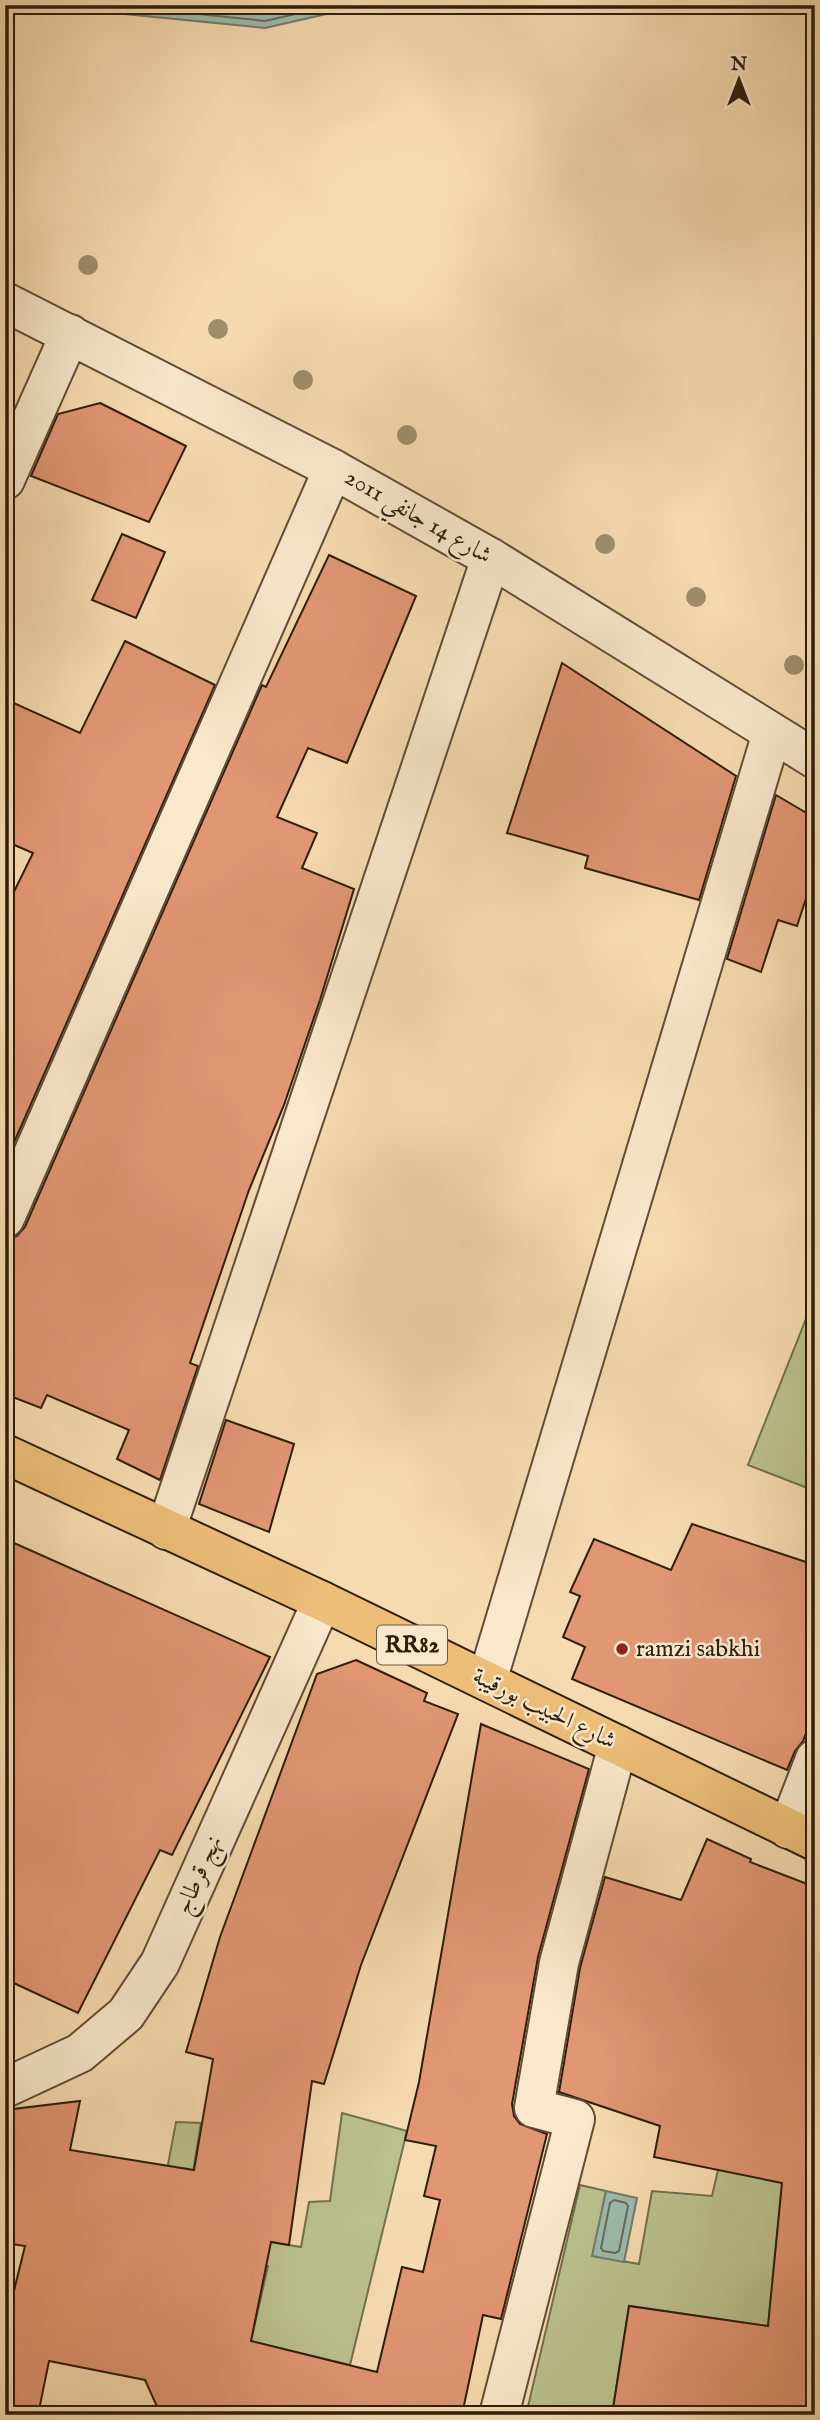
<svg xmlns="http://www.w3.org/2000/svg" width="820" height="2420" font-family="'IM FELL English',Amiri,serif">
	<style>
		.green { fill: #bac18d; stroke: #746f4c; stroke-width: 2 }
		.water { fill: #9dbbae; stroke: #707c6c; stroke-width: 2 }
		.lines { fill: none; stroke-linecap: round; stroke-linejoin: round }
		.shore { stroke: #656c5c; stroke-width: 2 }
		.building { fill: #e19674; stroke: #2d1d0a; stroke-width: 2 }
		.pedestrian-casing { stroke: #604c34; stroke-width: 42 }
		.minor-casing { stroke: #604c34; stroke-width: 42 }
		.tertiary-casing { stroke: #604c34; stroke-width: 42 }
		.primary-casing { stroke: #2d1d0a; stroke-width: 42 }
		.pedestrian { stroke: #fae8cc; stroke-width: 38 }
		.minor { stroke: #fae8cc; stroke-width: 38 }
		.tertiary { stroke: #fae8cc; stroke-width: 38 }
		.primary { stroke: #ecbe78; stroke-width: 38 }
		.tree { fill: #9f8d6a }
		.poi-dot { fill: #8f2418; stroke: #fae8cc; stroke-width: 2.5 }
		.labels { text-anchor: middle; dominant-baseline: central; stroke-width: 5; stroke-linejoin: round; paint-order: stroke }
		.shield { fill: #fae8cc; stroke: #6a5a44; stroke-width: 2 }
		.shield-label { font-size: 23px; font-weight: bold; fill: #2d1d0a }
		.street-label { font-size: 24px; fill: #2d1d0a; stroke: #fae8cc }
		.poi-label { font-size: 24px; fill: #2d1d0a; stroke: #fae8cc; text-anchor: start }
	</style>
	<rect width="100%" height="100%" fill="#f7dbb0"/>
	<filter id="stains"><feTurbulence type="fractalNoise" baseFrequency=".00286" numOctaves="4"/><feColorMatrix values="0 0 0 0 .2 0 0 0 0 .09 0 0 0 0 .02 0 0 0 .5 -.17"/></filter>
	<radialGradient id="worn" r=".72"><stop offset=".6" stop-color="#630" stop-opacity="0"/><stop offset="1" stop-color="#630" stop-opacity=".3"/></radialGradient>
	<g class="green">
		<polygon points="815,1296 815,1491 748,1465"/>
		<polygon points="342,2113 407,2131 350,2365 251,2341 268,2266 153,2244 176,2122 201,2123 184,2227 301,2247 309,2202 330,2201"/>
		<polygon points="786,2145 768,2326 629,2306 612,2415 526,2415 580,2185 606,2191 593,2256 639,2264 652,2191 712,2196 718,2170"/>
	</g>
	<g class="water">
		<polygon points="89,5 366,5 265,28 114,13"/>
		<polygon points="606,2191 637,2198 624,2262 592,2256"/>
	</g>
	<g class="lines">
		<g class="shore">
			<polyline points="112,5 265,21 334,5"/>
			<polyline points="194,5 264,12 294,5"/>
			<polygon points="614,2200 626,2203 628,2206 619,2251 615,2253 603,2251 601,2248 610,2203"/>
		</g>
	</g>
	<g class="building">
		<polygon points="100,403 186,446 149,522 31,476 58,414"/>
		<polygon points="122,534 165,552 136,618 92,600"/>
		<polygon points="329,555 416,596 347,763 308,748 277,817 317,833 302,868 354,889 320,1000 284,1105 249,1190 190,1363 198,1366 160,1480 117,1459 129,1430 47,1395 41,1408 5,1394 5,1240 17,1236 25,1227 262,685 266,687"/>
		<polygon points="125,641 215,685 5,1163 5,910 33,853 5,841 5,699 80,733"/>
		<polygon points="562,663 736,776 699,900 585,868 588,856 507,833"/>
		<polygon points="776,795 815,818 815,871 797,926 778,920 761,972 727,959"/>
		<polygon points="226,1420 294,1444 269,1532 199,1504"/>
		<polygon points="692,1524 815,1565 815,1710 803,1741 795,1751 787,1770 572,1679 585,1647 563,1637 580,1596 570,1592 594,1539 671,1570"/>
		<polygon points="5,1539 270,1657 172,1855 160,1850 78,2013 5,1979"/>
		<polygon points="356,1660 427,1693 424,1701 458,1714 361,1965 324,2084 312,2081 289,2245 271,2242 251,2341 377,2372 402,2267 423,2272 440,2200 424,2196 436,2146 405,2140 419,2082 481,1724 589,1769 538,1957 512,2104 514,2116 520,2124 547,2134 501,2319 483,2315 462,2415 290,2415 190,2406 176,2411 159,2411 145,2380 49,2361 38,2415 5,2415 5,2327 25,2246 5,2243 5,2110 80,2101 70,2150 194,2170 213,2059 186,2052 220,1937 317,1674"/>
		<polygon points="707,1839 751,1859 750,1862 815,1887 815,2415 612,2415 629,2306 768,2326 782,2183 654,2157 660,2126 559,2092 580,1968 605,1877 681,1900"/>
	</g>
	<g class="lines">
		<g class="pedestrian-casing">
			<g id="pedestrian">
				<polyline points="5,1218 333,469"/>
				<polyline points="166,1530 491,558"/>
				<polyline points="487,1681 772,733"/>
				<polyline points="788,1829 815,1759"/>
				<polyline points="499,2415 575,2119 534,2108 559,1963 618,1745"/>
			</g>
		</g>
		<g class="minor-casing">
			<g id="minor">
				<polyline points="5,480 70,334"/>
				<polyline points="5,2088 80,2053 126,2014 160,1963 322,1601"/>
			</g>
		</g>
		<g class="tertiary-casing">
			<polyline id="tertiary" points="5,302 333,469 491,558 815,759"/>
		</g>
		<g class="primary-casing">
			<polyline id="primary" points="5,1454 322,1601 815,1841"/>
		</g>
		<use href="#pedestrian" class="pedestrian"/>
		<use href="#minor" class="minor"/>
		<use href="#tertiary" class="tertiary"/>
		<use href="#primary" class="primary"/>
	</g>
	<g class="tree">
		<circle cx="88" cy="265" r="10"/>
		<circle cx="218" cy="329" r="10"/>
		<circle cx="303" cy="380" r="10"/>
		<circle cx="407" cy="435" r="10"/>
		<circle cx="605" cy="544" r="10"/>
		<circle cx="696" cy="597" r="10"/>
		<circle cx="794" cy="665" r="10"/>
	</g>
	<circle class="poi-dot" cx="622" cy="1649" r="7"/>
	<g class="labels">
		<rect class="shield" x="377" y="1625.5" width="70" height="39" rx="5"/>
		<g class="shield-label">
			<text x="412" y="1645">RR82</text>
		</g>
		<g class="street-label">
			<text transform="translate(418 517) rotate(30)">شارع 14 جانفي 2011</text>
			<text transform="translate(544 1709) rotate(26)">شارع الحبيب بورقيبة</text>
			<text transform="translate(199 1875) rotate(-66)">نهج قرطاج</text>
		</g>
		<g class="poi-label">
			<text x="636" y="1649">ramzi sabkhi</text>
		</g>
	</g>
	<rect width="820" height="2420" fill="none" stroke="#f7dbb0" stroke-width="28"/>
	<rect x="7" y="7" width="806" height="2406" fill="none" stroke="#2d1d0a" stroke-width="3.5"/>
	<rect x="14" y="14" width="792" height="2392" fill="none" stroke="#2d1d0a" stroke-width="2"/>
	<g transform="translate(739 80)" stroke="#fae8cc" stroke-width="5" paint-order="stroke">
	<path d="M0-5L12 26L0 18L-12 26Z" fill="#2d1d0a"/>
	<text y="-10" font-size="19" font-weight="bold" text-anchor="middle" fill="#2d1d0a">N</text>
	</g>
	<rect width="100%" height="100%" filter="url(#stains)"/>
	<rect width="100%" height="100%" fill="url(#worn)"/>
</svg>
